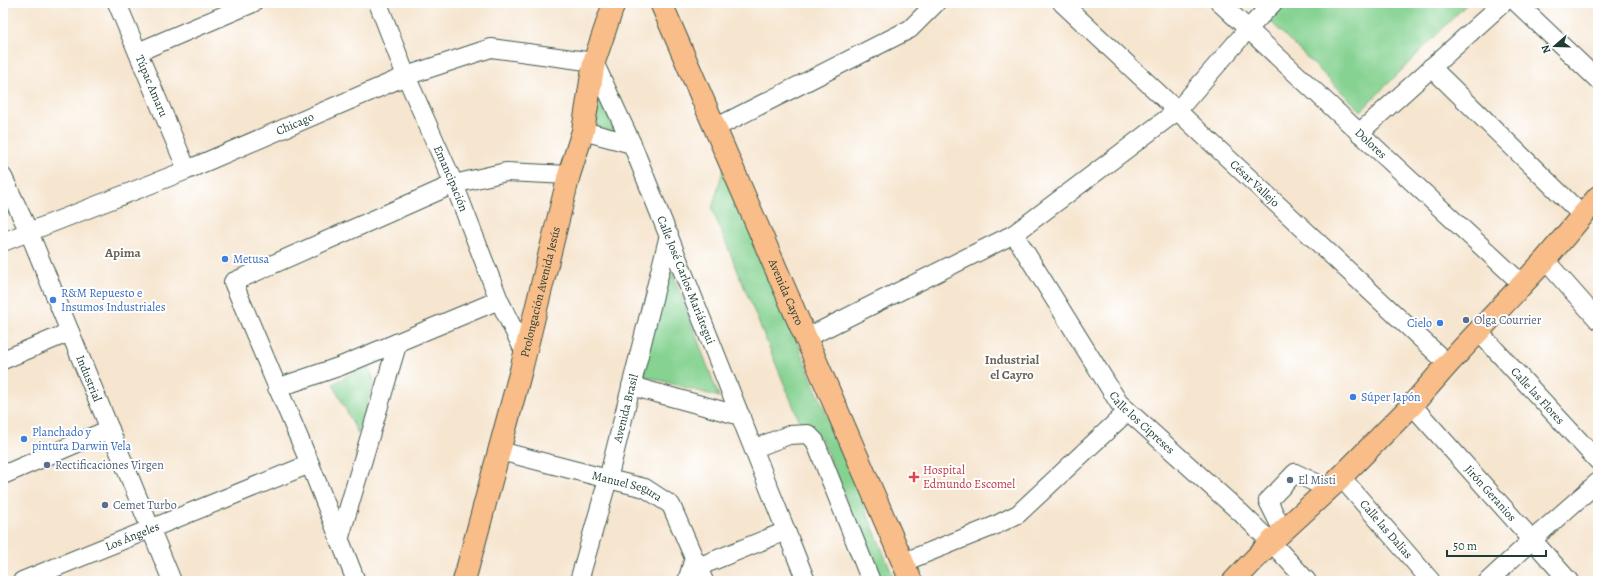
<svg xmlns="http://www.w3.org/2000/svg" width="1601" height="584" font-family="Alegreya,serif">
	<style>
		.green { fill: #85d291; stroke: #528862 }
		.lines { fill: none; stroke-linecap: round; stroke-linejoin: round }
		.minor-casing { stroke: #3f564b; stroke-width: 20 }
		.major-casing { stroke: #3f564b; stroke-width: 24 }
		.minor { stroke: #fff; stroke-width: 18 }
		.major { stroke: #f8bd89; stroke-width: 22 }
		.shop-dot { fill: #3f7fe0; stroke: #fff; stroke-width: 1.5 }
		.service-dot { fill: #5c6f8a; stroke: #fff; stroke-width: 1.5 }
		.health-dot { fill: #e0444e; stroke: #fff; stroke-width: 1.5 }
		.labels { text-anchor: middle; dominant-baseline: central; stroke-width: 4; stroke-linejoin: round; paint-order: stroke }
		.street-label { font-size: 12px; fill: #1f3d34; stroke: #fff }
		.shop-label { font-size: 12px; fill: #366cbe; stroke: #fff; text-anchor: start }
		.service-label { font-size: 12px; fill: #4e5e75; stroke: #fff; text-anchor: start }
		.health-label { font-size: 12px; fill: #be3a42; stroke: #fff; text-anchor: start }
		.neighbourhood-label { font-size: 13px; font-weight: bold; fill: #6b6357; stroke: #fff }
	</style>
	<rect width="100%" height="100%" fill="#fff"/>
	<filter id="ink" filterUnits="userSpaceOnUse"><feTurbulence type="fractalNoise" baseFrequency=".025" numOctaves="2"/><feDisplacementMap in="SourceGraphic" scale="8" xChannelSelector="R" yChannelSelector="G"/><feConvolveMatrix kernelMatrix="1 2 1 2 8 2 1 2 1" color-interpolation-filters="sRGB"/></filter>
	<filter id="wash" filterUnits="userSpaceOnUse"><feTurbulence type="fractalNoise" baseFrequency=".012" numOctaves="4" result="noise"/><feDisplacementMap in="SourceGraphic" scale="16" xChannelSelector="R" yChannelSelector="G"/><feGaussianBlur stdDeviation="0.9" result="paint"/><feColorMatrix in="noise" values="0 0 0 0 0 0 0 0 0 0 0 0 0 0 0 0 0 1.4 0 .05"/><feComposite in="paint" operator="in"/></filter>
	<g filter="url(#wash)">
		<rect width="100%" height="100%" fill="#f6e5cf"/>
		<g class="green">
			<polygon points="1288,3 1468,3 1361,111 1270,21"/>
			<polygon points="598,87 615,133 588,131"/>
			<polygon points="724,166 895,581 879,581 822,440 799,420 712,209"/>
			<polygon points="669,263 719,397 638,374"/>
			<polygon points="368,364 374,381 358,434 333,384"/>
		</g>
	</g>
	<g filter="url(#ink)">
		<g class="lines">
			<g class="minor-casing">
				<g id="minor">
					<path id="s1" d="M117,3L187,170"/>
					<path id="s2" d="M378,3L406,76L454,184L499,300L525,353"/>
					<path id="s3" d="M1062,3L1448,364"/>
					<path id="s4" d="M1220,3L1522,284"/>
					<polyline points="1517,3 1598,80"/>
					<polyline points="138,52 253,3"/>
					<polyline points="1431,67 1583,216"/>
					<polyline points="715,128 910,29 936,3"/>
					<polyline points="583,131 632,144"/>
					<polyline points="1359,133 1503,3"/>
					<path id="s5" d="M3,177L29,232L172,581"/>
					<path id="s6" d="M1014,234L1119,403L1241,513L1271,542L1307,581"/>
					<path id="s7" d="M3,242L187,170L406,76L491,48L594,62L632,144L806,581"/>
					<polyline points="1545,260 1598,320"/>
					<path id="s8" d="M1478,331L1598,461"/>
					<polyline points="806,338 1014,234 1177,111 1248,29 1273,3"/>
					<polyline points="3,360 70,332"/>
					<polyline points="631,386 741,416"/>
					<polyline points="277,388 341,366 499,300"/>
					<path id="s9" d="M1412,405L1569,581"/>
					<polyline points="755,448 789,435 808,434 815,441 871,581"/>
					<path id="s10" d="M500,451L608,479L645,488L671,505L704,581"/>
					<polyline points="3,475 110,429"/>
					<path id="s11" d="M1341,477L1431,581"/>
					<polyline points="1283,531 1268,501 1295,473 1329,489"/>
					<polyline points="339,540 398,342"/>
					<polyline points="904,562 994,526 1018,514 1128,411"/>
					<polyline points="698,567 786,531"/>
					<path id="s12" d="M22,581L310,464"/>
					<polyline points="356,581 310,464 233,282 454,184 506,172 569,175"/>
					<path id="s13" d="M579,581L608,479L669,235"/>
					<polyline points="687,581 694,558"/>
					<polyline points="1488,581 1532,540 1598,482"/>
				</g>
			</g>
			<g class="major-casing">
				<g id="major">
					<path id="s14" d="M661,3L911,581"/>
					<path id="s15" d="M464,581L521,370L569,175L583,131L594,62L614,3"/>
					<polyline points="1234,581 1271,542 1334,484 1412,405 1448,364 1545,260 1598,197"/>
				</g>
			</g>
			<use href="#minor" class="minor"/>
			<use href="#major" class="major"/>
		</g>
	</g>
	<g class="shop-dot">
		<circle cx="225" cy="259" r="4"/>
		<circle cx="53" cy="300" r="4"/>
		<circle cx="1440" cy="323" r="4"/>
		<circle cx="1353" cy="397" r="4"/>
		<circle cx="24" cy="439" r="4"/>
	</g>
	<g class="service-dot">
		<circle cx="1466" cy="320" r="4"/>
		<circle cx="47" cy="465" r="4"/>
		<circle cx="1290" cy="480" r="4"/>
		<circle cx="105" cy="505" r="4"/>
	</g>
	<path class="health-dot" d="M912 471h4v4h4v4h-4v4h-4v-4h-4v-4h4z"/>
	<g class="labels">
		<g class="street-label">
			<text stroke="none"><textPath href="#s1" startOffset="90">Túpac Amaru</textPath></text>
			<text stroke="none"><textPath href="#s7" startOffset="315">Chicago</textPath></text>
			<text stroke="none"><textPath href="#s4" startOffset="206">Dolores</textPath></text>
			<text stroke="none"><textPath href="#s2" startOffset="190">Emancipación</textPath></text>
			<text stroke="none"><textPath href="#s3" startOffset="264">César Vallejo</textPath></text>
			<text stroke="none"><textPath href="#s7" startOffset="866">Calle José Carlos Mariátegui</textPath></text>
			<text stroke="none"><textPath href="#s15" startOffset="299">Prolongación Avenida Jesús</textPath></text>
			<text stroke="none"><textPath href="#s14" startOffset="315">Avenida Cayro</textPath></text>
			<text stroke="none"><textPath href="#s5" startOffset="219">Industrial</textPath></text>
			<text stroke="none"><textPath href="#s8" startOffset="88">Calle las Flores</textPath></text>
			<text stroke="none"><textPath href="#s13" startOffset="179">Avenida Brasil</textPath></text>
			<text stroke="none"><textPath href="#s6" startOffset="229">Calle los Cipreses</textPath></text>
			<text stroke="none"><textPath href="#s10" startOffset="132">Manuel Segura</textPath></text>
			<text stroke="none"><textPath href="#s9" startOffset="118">Jirón Geranios</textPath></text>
			<text stroke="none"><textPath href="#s11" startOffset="69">Calle las Dalias</textPath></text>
			<text stroke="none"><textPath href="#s12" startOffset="119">Los Ángeles</textPath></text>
		</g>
		<g class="shop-label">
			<text x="233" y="259">Metusa</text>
			<text x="61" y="293">R&amp;M Repuesto e<tspan x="61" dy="14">Insumos Industriales</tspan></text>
			<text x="1432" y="323" text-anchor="end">Cielo</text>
			<text x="1361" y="397">Súper Japón</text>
			<text x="32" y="432">Planchado y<tspan x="32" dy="14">pintura Darwin Vela</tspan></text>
		</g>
		<g class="service-label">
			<text x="1474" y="320">Olga Courrier</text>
			<text x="55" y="465">Rectificaciones Virgen</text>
			<text x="1298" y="480">El Misti</text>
			<text x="113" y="505">Cemet Turbo</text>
		</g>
		<g class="health-label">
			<text x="923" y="470">Hospital<tspan x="923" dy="14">Edmundo Escomel</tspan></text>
		</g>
		<g class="neighbourhood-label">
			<text x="123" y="252">Apima</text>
			<text x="1012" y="359">Industrial<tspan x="1012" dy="15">el Cayro</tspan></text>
		</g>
	</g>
	<rect width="1601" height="584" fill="none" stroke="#fff" stroke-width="16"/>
	<g transform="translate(1555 46) rotate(250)" stroke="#ffffff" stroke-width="3" paint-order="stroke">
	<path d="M0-3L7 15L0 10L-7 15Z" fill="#1f3d34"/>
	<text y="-6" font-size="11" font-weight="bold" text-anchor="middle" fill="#1f3d34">N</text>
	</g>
	<path d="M1447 550v6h99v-6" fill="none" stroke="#1f3d34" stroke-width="2"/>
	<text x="1453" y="550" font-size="12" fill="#1f3d34" stroke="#ffffff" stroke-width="3" paint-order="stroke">50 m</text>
</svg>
